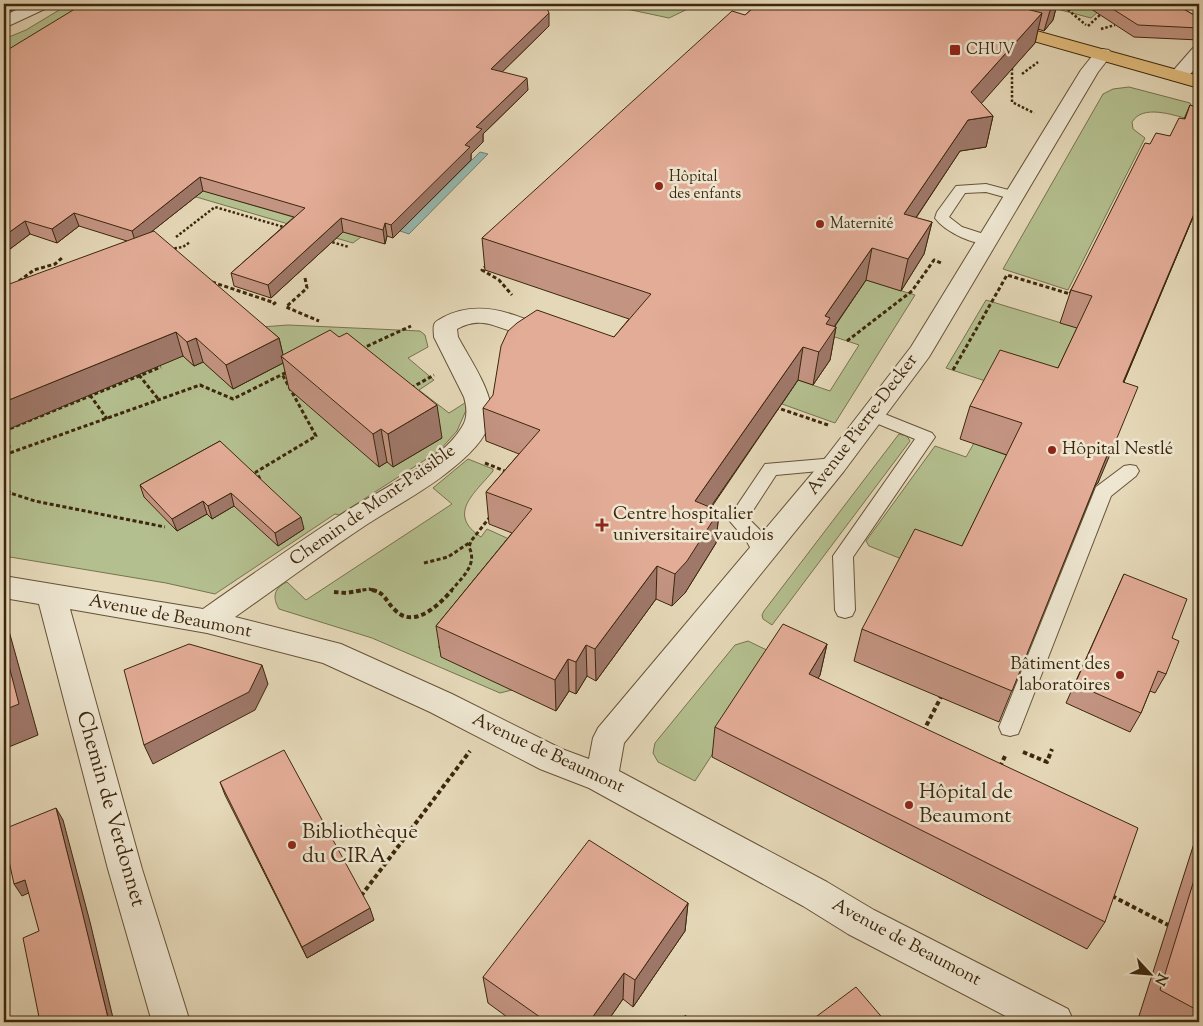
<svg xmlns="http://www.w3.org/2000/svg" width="1203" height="1026" font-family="'Sorts Mill Goudy',serif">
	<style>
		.green { fill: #b4bf8f; stroke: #78734e }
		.water { fill: #96b9b0; stroke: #727f6e }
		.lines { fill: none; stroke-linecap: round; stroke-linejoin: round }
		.lane-casing { stroke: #665337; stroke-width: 2 }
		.street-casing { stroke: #665337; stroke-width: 2 }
		.primary-casing { stroke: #3c270c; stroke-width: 2 }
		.path-far2 { stroke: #3c270c; stroke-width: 2.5; stroke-dasharray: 2.5 2; stroke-linecap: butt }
		.path-far1 { stroke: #3c270c; stroke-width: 3; stroke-dasharray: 4 2.5; stroke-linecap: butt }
		.path { stroke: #3c270c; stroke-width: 4; stroke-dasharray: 4.5 3; stroke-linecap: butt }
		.lane { fill: #eee6d1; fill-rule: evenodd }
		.street { fill: #eee6d1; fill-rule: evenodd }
		.primary { fill: #e2bc7c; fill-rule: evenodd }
		.wall { fill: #c39482; stroke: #3c270c }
		.shaded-wall { fill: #9f786a; stroke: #3c270c }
		.building { fill: #e3ac97; stroke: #3c270c }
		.poi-dot { fill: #8f2418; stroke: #eee6d1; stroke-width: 2 }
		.labels { text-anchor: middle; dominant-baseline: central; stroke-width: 5; stroke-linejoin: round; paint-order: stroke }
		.far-poi-label { font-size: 15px; fill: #3c270c; stroke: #eee6d1; text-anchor: start }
		.street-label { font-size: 18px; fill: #3c270c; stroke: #eee6d1 }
		.poi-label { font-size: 18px; fill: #3c270c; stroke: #eee6d1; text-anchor: start }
		.near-poi-label { font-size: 21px; fill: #3c270c; stroke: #eee6d1; text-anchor: start }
		.near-street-label { font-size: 21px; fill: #3c270c; stroke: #eee6d1 }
	</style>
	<rect width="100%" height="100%" fill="#e5d8b8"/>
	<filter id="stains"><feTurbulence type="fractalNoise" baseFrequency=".004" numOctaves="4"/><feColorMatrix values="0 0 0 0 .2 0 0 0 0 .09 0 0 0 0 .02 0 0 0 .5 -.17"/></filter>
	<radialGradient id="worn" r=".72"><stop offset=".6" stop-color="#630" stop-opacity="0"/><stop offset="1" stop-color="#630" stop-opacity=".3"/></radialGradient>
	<g class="green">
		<polygon points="69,4 105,4 4,67 4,39 26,30"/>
		<polygon points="603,4 698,4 669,18"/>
		<polygon points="1038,4 1107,4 1091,18"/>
		<path d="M1129,87L1190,103L1192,107L1189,119C1172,115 1143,104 1132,122L1133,129L1145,138L1068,290L1003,269L1103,94L1113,89Z"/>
		<polygon points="194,188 361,237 353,243 186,194"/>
		<polygon points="866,280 915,295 835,423 782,404 798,380 830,391 859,345 829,335"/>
		<polygon points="986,300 1081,329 1046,401 946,368"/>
		<polygon points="288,325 420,331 425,335 428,347 408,358 434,380 419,390 449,413 468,401 467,408 457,431 439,451 339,515 335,514 215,594 166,583 4,556 4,450 11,447 4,434 4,429 183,356 194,366 203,362 233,389 285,362 261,327"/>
		<polygon points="899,434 907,436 910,441 772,625 763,619 762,615 764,611"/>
		<polygon points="974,443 1011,457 952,579 869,546 866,541 935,446 966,457"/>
		<path d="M468,459L493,469V471C475,493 446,514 481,537L487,529L520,544L438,647L512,690L500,693L372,638L279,609C272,597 274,588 287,582L306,600L452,504L433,488Z"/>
		<polygon points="748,641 777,655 695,781 658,762 653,753 655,743 735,645"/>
	</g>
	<polygon class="water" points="480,152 488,154 409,234 400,231"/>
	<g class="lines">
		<g class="lane-casing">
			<g id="lane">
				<path d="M986,184L1020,193L1022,196L1020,199L1015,200L986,192L965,193L949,217L962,227L993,237L995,240L993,243C976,247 945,232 935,218L937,212L956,186Z"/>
				<polygon points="872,409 932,433 935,437 853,557 855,610 852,616 845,618 838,616 835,610 833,556 915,439 866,419 863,415 866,411"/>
				<polygon points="835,458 841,459 844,464 841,469 776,475 748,518 760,530 773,553 770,558 763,560 756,558 746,540 728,519 765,464"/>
				<polygon points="1130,465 1136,466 1139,471 1136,476 1111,496 1021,727 1018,734 1010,736 1002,734 999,727 1094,492 1096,487 1124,466"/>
			</g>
		</g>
		<g class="street-casing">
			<g id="street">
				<polygon points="28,4 50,4 47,8 4,28 4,16"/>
				<path d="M1199,47V63C1191,73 1186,83 1172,80L1170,76L1172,72L1193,48Z"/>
				<path d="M1103,49L1109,50L1112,54L1098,72L929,357L844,471L624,743L619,771L827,882L874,910L1068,1009L1074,1022H1017L848,934L803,906L589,788L540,769L430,712L323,663L207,633L70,609L142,869L190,1022H152L108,869L39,604L4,598V576L203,609C250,576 297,543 345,512C380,490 441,462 462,427C468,418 467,407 464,397L434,337C434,334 433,328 434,325C435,321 439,320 442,318C466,305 490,307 514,315C522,318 529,319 534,326L530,331C504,338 489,311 457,329L458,337C469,358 494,393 491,416C489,436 469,455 454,467C427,490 395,506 366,525C321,555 279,586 235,617L341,644L452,694L562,749L589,759L593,738L598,728L826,457L911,347L1081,70L1097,50Z"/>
			</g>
		</g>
		<g class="primary-casing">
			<polygon id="primary" points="1001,21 1199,76 1199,88 995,30 992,26 995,22"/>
		</g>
		<g class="path-far2">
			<polyline points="1061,4 1086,25"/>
			<polyline points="622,8 627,4"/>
			<polyline points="1088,26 1102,13"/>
			<polyline points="1101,29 1115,25"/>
			<polyline points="1012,68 1012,102 1034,113"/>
			<polyline points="1022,74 1038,62"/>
			<polyline points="176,237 215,207 287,228"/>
			<polyline points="328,241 349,247"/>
			<polyline points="170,249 183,247 190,242"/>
		</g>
		<g class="path-far1">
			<polyline points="487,265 482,270 499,280 512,295"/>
			<polyline points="305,278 307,288 286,307 319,321"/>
			<polyline points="19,281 34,270 55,264 62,258"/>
			<polyline points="212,282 275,303 272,305"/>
			<polyline points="847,341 912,291 934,260 941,263"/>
			<polyline points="361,349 411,326"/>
			<polyline points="953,370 1007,275 1070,294 1072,290"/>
			<polyline points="139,375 159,400"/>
			<polyline points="411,388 434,375"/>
			<polyline points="90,395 107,419"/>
			<polyline points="775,407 828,425"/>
			<polyline points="4,431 161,367"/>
			<polyline points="4,455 200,385 233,399 287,372"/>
			<polyline points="485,463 507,472"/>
			<polyline points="260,479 256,472 316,436 282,374"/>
			<polyline points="4,484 10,493 35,501 165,527"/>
			<polyline points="4,497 10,493"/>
			<polyline points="424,563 448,557 469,543"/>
			<polyline points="356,591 369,589 377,591"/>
			<path d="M451,591C462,577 478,565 469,547L471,541L490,517"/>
		</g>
		<g class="path">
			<path d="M372,590C385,592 386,602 395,610C414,630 440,604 452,590"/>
			<polyline points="334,592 346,593 364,590"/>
			<polyline points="923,732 941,697"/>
			<polyline points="1023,752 1047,762 1052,749"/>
			<polyline points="1000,767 1006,754"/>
			<polyline points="361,896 470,751"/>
			<polyline points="1112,896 1168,925"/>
			<polyline points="684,1016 689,1022"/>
		</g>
		<use href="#lane" class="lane"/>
		<use href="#street" class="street"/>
		<use href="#primary" class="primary"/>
	</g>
	<g class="wall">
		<polygon points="758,4 1057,4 1053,20 1044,31 1038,29 1035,43 981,103 993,116 986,147 960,151 916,218 932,222 924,254 901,291 866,280 835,326 836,327 830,360 813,385 798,380 711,508 719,511 716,543 685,593 672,606 656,599 596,681 587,676 576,694 569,691 556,711 441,657 436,626 512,533 489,524 486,492 519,454 486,441 483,408 614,337 629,319 485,270 482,238"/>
		<polygon points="1085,4 1175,4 1199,18 1199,40 1134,37 1085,5"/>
		<polygon points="549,26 502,72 528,90 483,134 483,142 471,154 471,160 393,238 387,236 385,244 343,232 271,298 234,286 231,273 294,217 203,191 151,232 279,338 283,355 442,438 393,467 387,462 379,467 289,389 283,363 233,389 203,362 194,366 183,356 127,241 79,226 57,243 30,234 10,249 4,247 4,52"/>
		<polygon points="1190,105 1199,108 1199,203 1124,382 1098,483 1095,486 999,722 854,661 862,629 962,546 1007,455 960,439 970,406 1058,368 1077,328 1060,323 1071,290 1150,144 1170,136 1184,119"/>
		<polygon points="220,441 304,529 278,546 234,506 212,519 207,514 177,531 144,497 140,485"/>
		<polygon points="1124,574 1172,638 1166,674 1155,693 1150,691 1141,713 1130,732 1066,703"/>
		<polygon points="827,644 820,675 818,678 1105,922 1087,949 712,757 715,727"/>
		<polygon points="220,782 374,920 307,958 225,795"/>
		<polygon points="1199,831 1199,1022 1150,1022 1139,1016 1197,834"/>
		<polygon points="688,903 685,931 633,1007 623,999 607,1022 514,1022 488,1003 483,977"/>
	</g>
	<g class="shaded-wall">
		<polygon points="4,4 24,4 4,14"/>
		<polygon points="1052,4 1057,4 1053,20 1044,31"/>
		<polygon points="549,13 549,26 492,82 491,69"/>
		<polygon points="1042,13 1035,43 964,123 971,92"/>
		<polygon points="527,78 528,90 483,134 483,142 471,154 471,160 393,238 391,225 465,145 476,127"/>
		<polygon points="993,116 986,147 960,151 897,246 904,214 968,120"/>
		<polygon points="200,177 203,191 136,244 132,231"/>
		<polygon points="1199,202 1199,203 1110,415 1123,382"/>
		<polygon points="74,213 79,226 57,243 52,229"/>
		<polygon points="341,218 343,232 271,298 268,285"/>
		<polygon points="25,221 30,234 10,249 4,236"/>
		<polygon points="932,222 924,254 901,291 908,259"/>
		<polygon points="385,223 387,236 385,244 383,230"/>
		<polygon points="872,248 866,280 827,337 836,327 830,360 813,385 825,316"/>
		<polygon points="176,332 183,356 4,431 4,402"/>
		<polygon points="196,338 203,362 194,366 187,342"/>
		<polygon points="279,338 284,359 281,356 283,363 233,389 226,365"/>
		<polygon points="803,347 798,380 692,534 695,501"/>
		<polygon points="437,405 442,438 393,467 388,434"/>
		<polygon points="381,429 387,462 379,467 373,434"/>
		<polygon points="1112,450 1098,483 1094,486 1108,453"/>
		<polygon points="231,493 234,506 212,519 208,506"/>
		<polygon points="203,501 207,514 177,531 172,519"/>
		<polygon points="719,511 716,543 685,593 672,606 675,574"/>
		<polygon points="301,517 304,529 278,546 275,533"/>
		<polygon points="657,566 656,599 596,681 595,649"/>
		<polygon points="4,621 9,631 38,735 4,749"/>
		<polygon points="827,644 820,675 803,705 809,674"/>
		<polygon points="586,645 587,676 576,694 576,662"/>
		<polygon points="568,659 569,691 556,711 555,680"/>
		<polygon points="262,665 268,684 255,710 153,764 144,745"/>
		<polygon points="56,808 63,820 90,922 114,1022 109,1022"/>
		<polygon points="25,880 33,891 22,896 14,884"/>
		<polygon points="688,903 685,931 633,1007 635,980"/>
		<polygon points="370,908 374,920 307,958 302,947"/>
		<polygon points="624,973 623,999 607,1022 589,1022"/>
	</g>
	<g class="building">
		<polygon points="83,4 545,4 549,13 491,69 527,78 476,127 482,129 465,145 470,147 391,225 385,223 383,230 341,218 268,285 231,273 305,208 200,177 132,231 74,213 52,229 25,221 4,236 4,52"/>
		<polygon points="758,4 1007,4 1042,13 971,92 993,116 968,120 904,214 932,222 908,259 872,248 825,316 830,318 826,324 836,327 819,352 803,347 695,501 719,511 687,561 675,574 657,566 595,649 586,645 576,662 568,659 555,680 436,626 532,509 486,492 540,430 483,408 493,395 501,346 508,331 517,323 537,310 614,337 651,294 482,238 732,11 745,15"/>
		<polygon points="1105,4 1175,4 1199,18 1199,28 1138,25"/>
		<polygon points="1190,105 1199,108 1199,202 1123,382 1138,387 1112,450 1108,453 1012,691 862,629 915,529 962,546 1022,423 970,406 1000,350 1058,368 1092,296 1071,290 1145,143 1150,144 1156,133 1170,136 1179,118 1185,119"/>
		<polygon points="154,231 279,338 226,365 196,338 187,342 176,332 4,402 4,286"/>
		<polygon points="330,330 339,337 347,333 437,405 388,434 381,429 373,434 281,356"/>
		<polygon points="220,441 301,517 275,533 231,493 208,506 203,501 172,519 140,485"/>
		<polygon points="1124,574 1187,599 1172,638 1179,641 1166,674 1158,671 1141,713 1075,684"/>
		<polygon points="783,624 827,644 809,674 1138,828 1105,922 715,727"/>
		<polygon points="189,644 262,665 249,692 144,745 124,670"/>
		<polygon points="4,647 19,704 4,710"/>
		<polygon points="284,750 370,908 302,947 220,782"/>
		<polygon points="56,808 82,911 109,1022 40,1022 23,938 39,931 25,880 14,884 4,838 4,829"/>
		<polygon points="589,840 688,903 635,980 624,973 589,1022 547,1022 483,977"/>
		<polygon points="1199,864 1199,1011 1160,990"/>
		<polygon points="856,987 886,1022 809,1022"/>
	</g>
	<g class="poi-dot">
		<rect x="949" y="44" width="12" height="12" rx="2.5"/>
		<circle cx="659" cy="186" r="5"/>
		<circle cx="820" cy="224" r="5"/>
		<circle cx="1052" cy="450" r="5"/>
		<path d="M599.5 517.5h5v5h5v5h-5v5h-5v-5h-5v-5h5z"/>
		<circle cx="1120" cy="675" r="5"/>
		<circle cx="909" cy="805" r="5"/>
		<circle cx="292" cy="845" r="5"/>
	</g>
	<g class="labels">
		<g class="far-poi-label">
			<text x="966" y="50">CHUV</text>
			<text x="669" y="177">Hôpital<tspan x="669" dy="17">des enfants</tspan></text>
			<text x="830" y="224">Maternité</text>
		</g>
		<g class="street-label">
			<text transform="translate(863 425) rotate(-53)">Avenue Pierre-Decker</text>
			<text transform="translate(373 506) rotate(-35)">Chemin de Mont-Paisible</text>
			<text transform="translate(170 617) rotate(11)">Avenue de Beaumont</text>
			<text transform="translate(548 754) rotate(25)">Avenue de Beaumont</text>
			<text transform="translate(906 943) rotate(28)">Avenue de Beaumont</text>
		</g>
		<g class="poi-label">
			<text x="1062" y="450">Hôpital Nestlé</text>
			<text x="613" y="515">Centre hospitalier<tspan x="613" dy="21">universitaire vaudois</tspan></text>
			<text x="1110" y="665" text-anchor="end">Bâtiment des<tspan x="1110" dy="21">laboratoires</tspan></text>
		</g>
		<g class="near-poi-label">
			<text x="919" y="793">Hôpital de<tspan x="919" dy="24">Beaumont</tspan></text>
			<text x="302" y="833">Bibliothèque<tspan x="302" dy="24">du CIRA</tspan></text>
		</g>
		<g class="near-street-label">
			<text transform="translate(110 809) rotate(74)">Chemin de Verdonnet</text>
		</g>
	</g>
	<rect width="1203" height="1026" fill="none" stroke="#e5d8b8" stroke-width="20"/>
	<rect x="5" y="5" width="1193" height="1016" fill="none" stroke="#3c270c" stroke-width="2.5"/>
	<rect x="10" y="10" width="1183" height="1006" fill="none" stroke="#3c270c"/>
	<g transform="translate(1150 974) rotate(116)" stroke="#eee6d1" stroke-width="4" paint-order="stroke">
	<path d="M0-4L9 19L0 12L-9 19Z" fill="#3c270c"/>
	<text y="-8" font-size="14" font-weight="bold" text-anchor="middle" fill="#3c270c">N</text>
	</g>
	<rect width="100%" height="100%" filter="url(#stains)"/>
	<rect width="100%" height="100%" fill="url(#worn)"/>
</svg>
